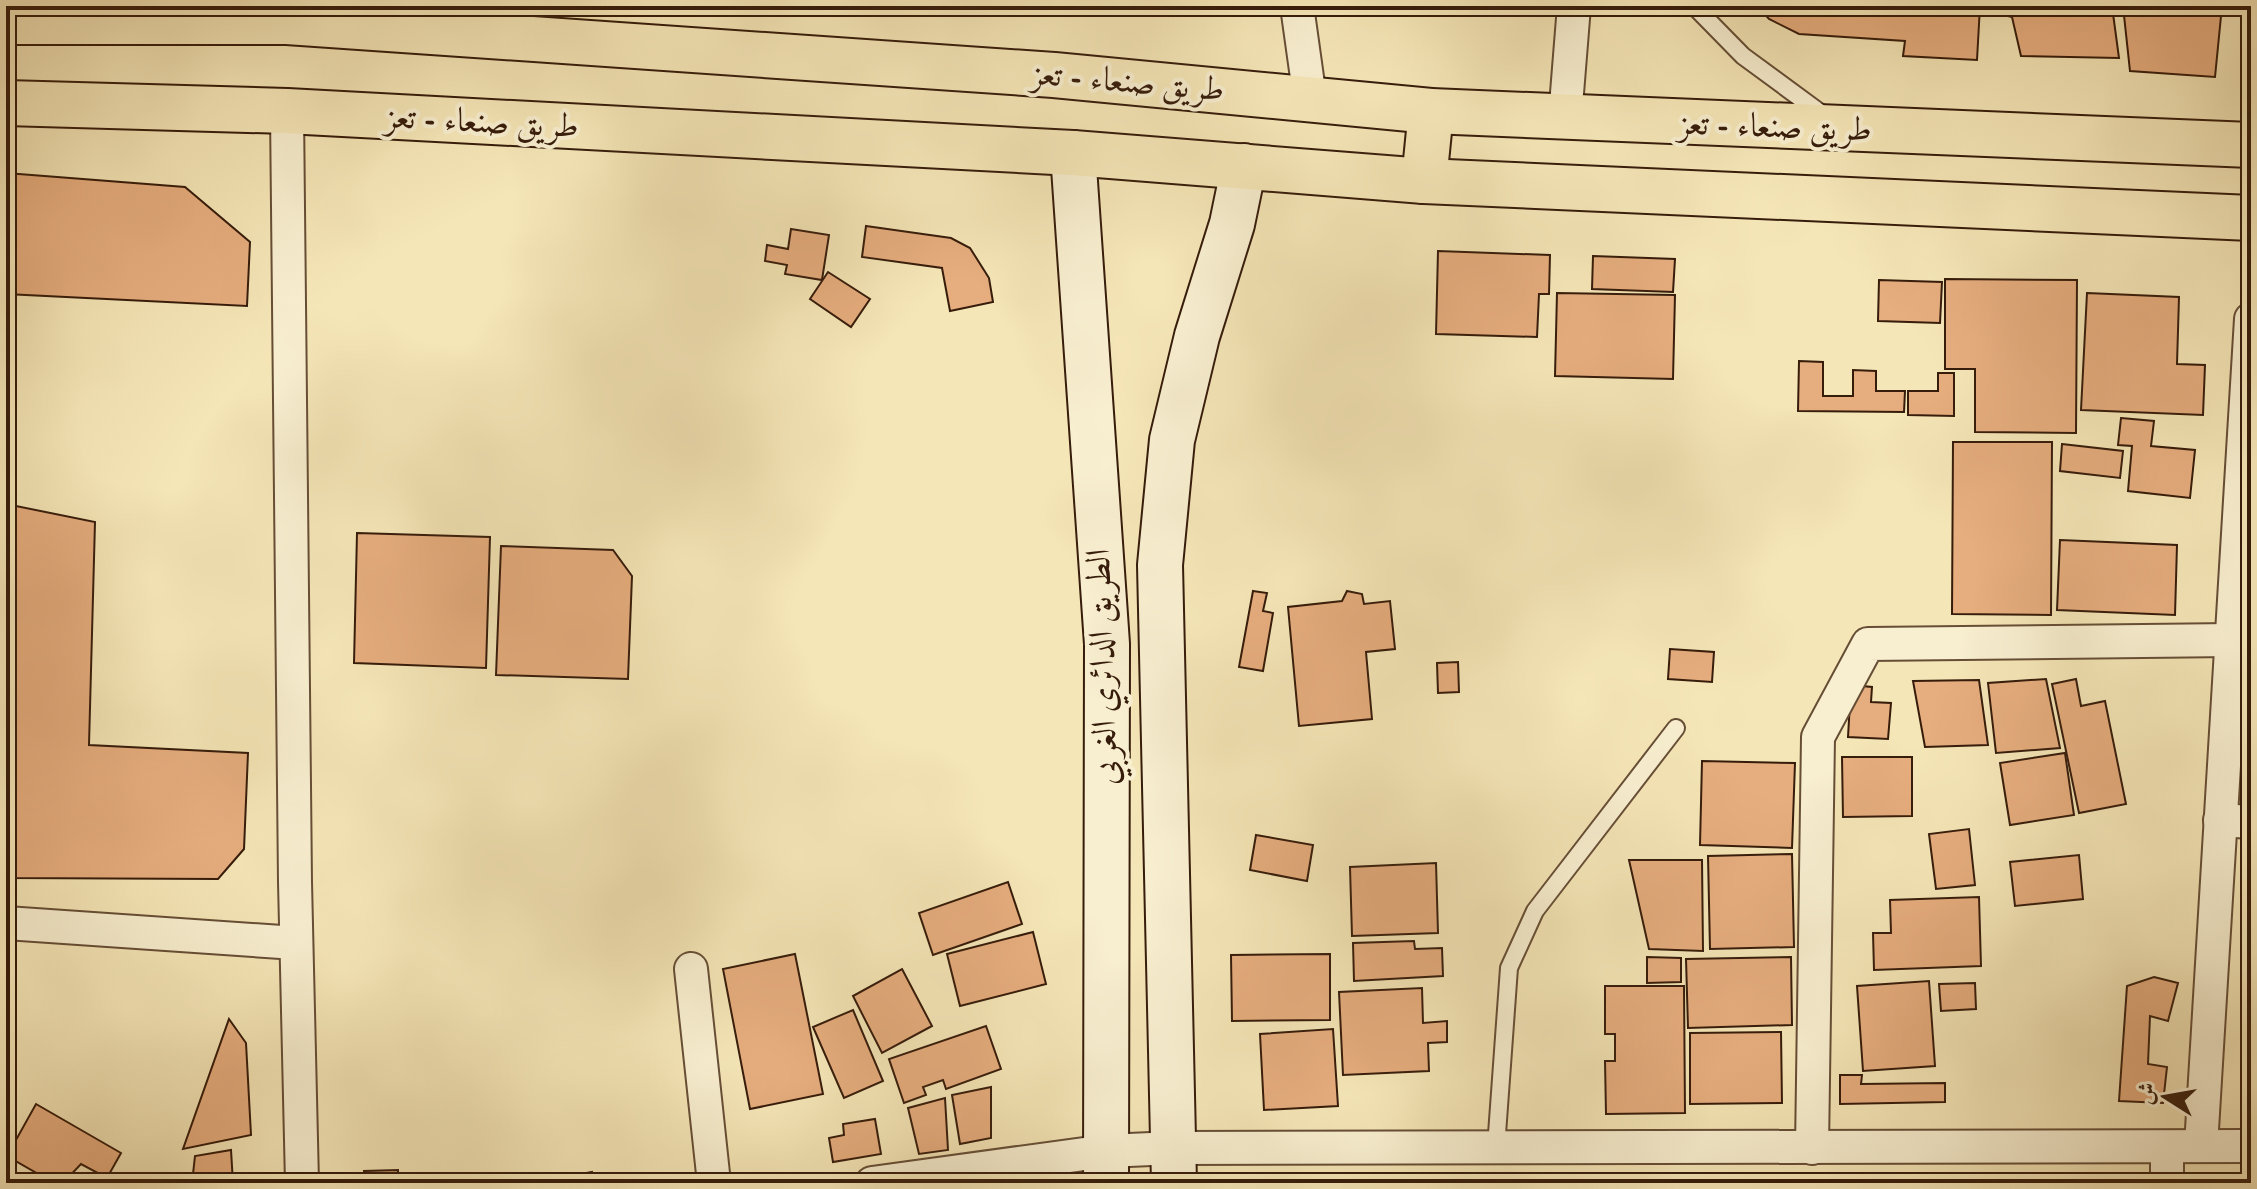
<svg xmlns="http://www.w3.org/2000/svg" width="2257" height="1189" font-family="'IM FELL DW Pica',Amiri,serif">
	<style>
		.building { fill: #e6ad7e; stroke: #361c0b; stroke-width: 2 }
		.lines { fill: none; stroke-linecap: round; stroke-linejoin: round }
		.lane-casing { stroke: #664e36; stroke-width: 20 }
		.street-casing { stroke: #664e36; stroke-width: 36 }
		.secondary-casing { stroke: #361c0b; stroke-width: 48 }
		.highway-casing { stroke: #361c0b; stroke-width: 48 }
		.lane { stroke: #f8efd0; stroke-width: 16 }
		.street { stroke: #f8efd0; stroke-width: 32 }
		.secondary { stroke: #f8efd0; stroke-width: 44 }
		.highway { stroke: #f5e6b7; stroke-width: 44 }
		.labels { text-anchor: middle; dominant-baseline: central; stroke-width: 8; stroke-linejoin: round; paint-order: stroke }
		.street-label { font-size: 34px; fill: #361c0b; stroke: #f8efd0 }
	</style>
	<rect width="100%" height="100%" fill="#f5e6b7"/>
	<filter id="stains"><feTurbulence type="fractalNoise" baseFrequency=".0025" numOctaves="4"/><feColorMatrix values="0 0 0 0 .2 0 0 0 0 .09 0 0 0 0 .02 0 0 0 .5 -.17"/></filter>
	<radialGradient id="worn" r=".72"><stop offset=".6" stop-color="#630" stop-opacity="0"/><stop offset="1" stop-color="#630" stop-opacity=".3"/></radialGradient>
	<g class="building">
		<polygon points="1757,6 1980,6 1977,60 1903,56 1905,41 1799,34 1769,19"/>
		<polygon points="1989,6 2112,6 2119,58 2021,56 2012,17 1990,12"/>
		<polygon points="2123,6 2222,6 2215,77 2130,71"/>
		<polygon points="6,173 185,187 250,242 247,306 6,294"/>
		<polygon points="866,226 951,238 970,248 989,278 993,302 950,311 942,268 862,257"/>
		<polygon points="791,229 829,235 822,280 785,274 787,265 765,261 767,245 788,249"/>
		<polygon points="1438,251 1550,255 1549,294 1539,294 1537,337 1436,334"/>
		<polygon points="1593,256 1675,259 1673,292 1592,289"/>
		<polygon points="828,272 870,299 851,327 810,299"/>
		<polygon points="1945,279 2077,280 2076,433 1975,432 1975,369 1945,369"/>
		<polygon points="1879,280 1942,282 1940,323 1878,321"/>
		<polygon points="1557,293 1675,295 1673,379 1555,376"/>
		<polygon points="2087,293 2179,297 2177,364 2205,365 2203,415 2081,410"/>
		<polygon points="1799,361 1823,362 1823,396 1853,396 1853,370 1876,371 1876,391 1905,391 1904,412 1798,411"/>
		<polygon points="1938,373 1954,373 1954,416 1908,415 1908,391 1938,391"/>
		<polygon points="2121,418 2154,421 2151,446 2195,450 2190,498 2128,491 2132,446 2118,445"/>
		<polygon points="1953,442 2052,442 2051,615 1952,614"/>
		<polygon points="2062,444 2123,451 2120,478 2060,471"/>
		<polygon points="6,504 95,522 89,745 248,753 244,849 218,879 6,878"/>
		<polygon points="357,533 490,537 486,668 354,663"/>
		<polygon points="2060,540 2177,545 2175,615 2057,610"/>
		<polygon points="501,546 613,550 632,576 628,679 496,675"/>
		<polygon points="1253,591 1267,593 1263,611 1273,613 1263,671 1239,667"/>
		<polygon points="1347,591 1362,594 1364,604 1390,601 1395,649 1366,652 1372,719 1299,726 1288,607 1342,601"/>
		<polygon points="1670,649 1714,652 1712,682 1668,679"/>
		<polygon points="1458,662 1459,692 1438,693 1437,663"/>
		<polygon points="2046,679 2060,748 1996,753 1988,683"/>
		<polygon points="2076,679 2081,706 2105,701 2126,804 2079,813 2052,684"/>
		<polygon points="1979,680 1988,745 1925,747 1913,681"/>
		<polygon points="1851,685 1872,687 1871,702 1891,703 1888,739 1848,737"/>
		<polygon points="2243,742 2251,742 2251,796 2240,795"/>
		<polygon points="2065,753 2074,815 2010,825 2000,763"/>
		<polygon points="1842,757 1912,757 1912,816 1843,817"/>
		<polygon points="1702,761 1795,763 1792,848 1700,845"/>
		<polygon points="1969,829 1975,885 1936,889 1929,834"/>
		<polygon points="1256,835 1313,845 1307,881 1250,870"/>
		<polygon points="1792,854 1794,947 1710,949 1708,856"/>
		<polygon points="2079,855 2083,899 2015,906 2010,862"/>
		<polygon points="1629,860 1702,860 1703,951 1649,949"/>
		<polygon points="1436,863 1438,933 1352,936 1350,867"/>
		<polygon points="1008,882 1022,924 933,955 919,913"/>
		<polygon points="1979,897 1981,966 1874,970 1873,933 1891,933 1890,900"/>
		<polygon points="1033,932 1046,984 960,1006 947,954"/>
		<polygon points="1414,941 1415,949 1442,948 1443,976 1354,981 1353,943"/>
		<polygon points="795,954 823,1094 750,1109 723,969"/>
		<polygon points="1330,954 1330,1020 1232,1021 1231,955"/>
		<polygon points="1647,957 1681,958 1681,982 1647,983"/>
		<polygon points="1791,957 1792,1025 1688,1028 1686,959"/>
		<polygon points="902,969 932,1026 882,1053 853,996"/>
		<polygon points="2154,977 2178,983 2168,1021 2150,1016 2148,1064 2167,1067 2163,1103 2119,1101 2127,986"/>
		<polygon points="1929,981 1935,1066 1863,1071 1857,986"/>
		<polygon points="1975,983 1976,1009 1941,1011 1939,984"/>
		<polygon points="1605,986 1684,986 1685,1113 1606,1114 1605,1061 1615,1061 1615,1034 1605,1034"/>
		<polygon points="1422,988 1423,1023 1447,1021 1447,1042 1428,1043 1429,1071 1343,1075 1339,992"/>
		<polygon points="853,1010 883,1081 844,1098 813,1027"/>
		<polygon points="229,1019 246,1043 251,1135 183,1149"/>
		<polygon points="986,1026 1001,1069 946,1089 943,1080 923,1087 926,1095 904,1103 889,1059"/>
		<polygon points="1333,1029 1338,1106 1264,1110 1260,1034"/>
		<polygon points="1781,1032 1782,1103 1690,1104 1690,1033"/>
		<polygon points="2241,1060 2251,1060 2251,1098 2241,1077"/>
		<polygon points="1840,1075 1862,1075 1861,1084 1945,1083 1945,1102 1840,1104"/>
		<polygon points="991,1087 991,1138 960,1144 952,1095"/>
		<polygon points="945,1098 948,1150 919,1154 908,1108"/>
		<polygon points="36,1104 121,1153 107,1178 81,1164 63,1183 54,1183 7,1156"/>
		<polygon points="875,1119 881,1154 833,1162 829,1138 844,1135 843,1124"/>
		<polygon points="231,1150 233,1183 192,1183 195,1156"/>
		<polygon points="398,1170 398,1183 365,1183 364,1171"/>
		<polygon points="592,1172 594,1183 534,1183"/>
	</g>
	<g class="lines">
		<g class="lane-casing">
			<g id="lane">
				<polyline points="1694,6 1743,56 1826,117"/>
				<polyline points="1496,1148 1509,968 1535,911 1676,728"/>
			</g>
		</g>
		<g class="street-casing">
			<g id="street">
				<polyline points="1297,6 1310,99"/>
				<polyline points="287,111 295,882 302,1183"/>
				<polyline points="1565,118 1574,6"/>
				<polyline points="2220,820 2251,822"/>
				<polyline points="6,923 296,943"/>
				<polyline points="691,969 714,1183"/>
				<polyline points="2201,1146 2251,319"/>
				<polyline points="2167,1147 2167,1183"/>
				<polyline points="1812,1148 1818,737 1868,644 2232,640"/>
				<polyline points="872,1183 1106,1151 1174,1148 2251,1146"/>
			</g>
		</g>
		<g class="secondary-casing">
			<g id="secondary">
				<polyline points="1073,153 1107,644 1106,1183"/>
				<polyline points="1174,1183 1160,565 1172,440 1197,336 1232,224 1244,166"/>
			</g>
		</g>
		<g class="highway-casing">
			<g id="highway">
				<polyline points="6,22 287,22 1054,75 1431,111 2251,145"/>
				<polyline points="6,103 287,111 1073,153 1424,181 2251,218"/>
				<polyline points="1424,181 1431,111"/>
			</g>
		</g>
		<use href="#lane" class="lane"/>
		<use href="#street" class="street"/>
		<use href="#secondary" class="secondary"/>
		<use href="#highway" class="highway"/>
	</g>
	<g class="labels">
		<g class="street-label">
			<text transform="translate(1128 82) rotate(5)">طريق صنعاء - تعز</text>
			<text transform="translate(482 122) rotate(3)">طريق صنعاء - تعز</text>
			<text transform="translate(1775 127) rotate(2)">طريق صنعاء - تعز</text>
			<text transform="translate(1103 667) rotate(-92)">الطريق الدائري الغربي</text>
		</g>
	</g>
	<rect width="2257" height="1189" fill="none" stroke="#f5e6b7" stroke-width="32"/>
	<rect x="8" y="8" width="2241" height="1173" fill="none" stroke="#361c0b" stroke-width="4"/>
	<rect x="16" y="16" width="2225" height="1157" fill="none" stroke="#361c0b" stroke-width="2"/>
	<g transform="translate(2165 1097) rotate(281)" stroke="#f8efd0" stroke-width="6" paint-order="stroke">
	<path d="M0-6L14 30L0 20L-14 30Z" fill="#361c0b"/>
	<text y="-12" font-size="22" font-weight="bold" text-anchor="middle" fill="#361c0b">ش</text>
	</g>
	<rect width="100%" height="100%" filter="url(#stains)"/>
	<rect width="100%" height="100%" fill="url(#worn)"/>
</svg>
